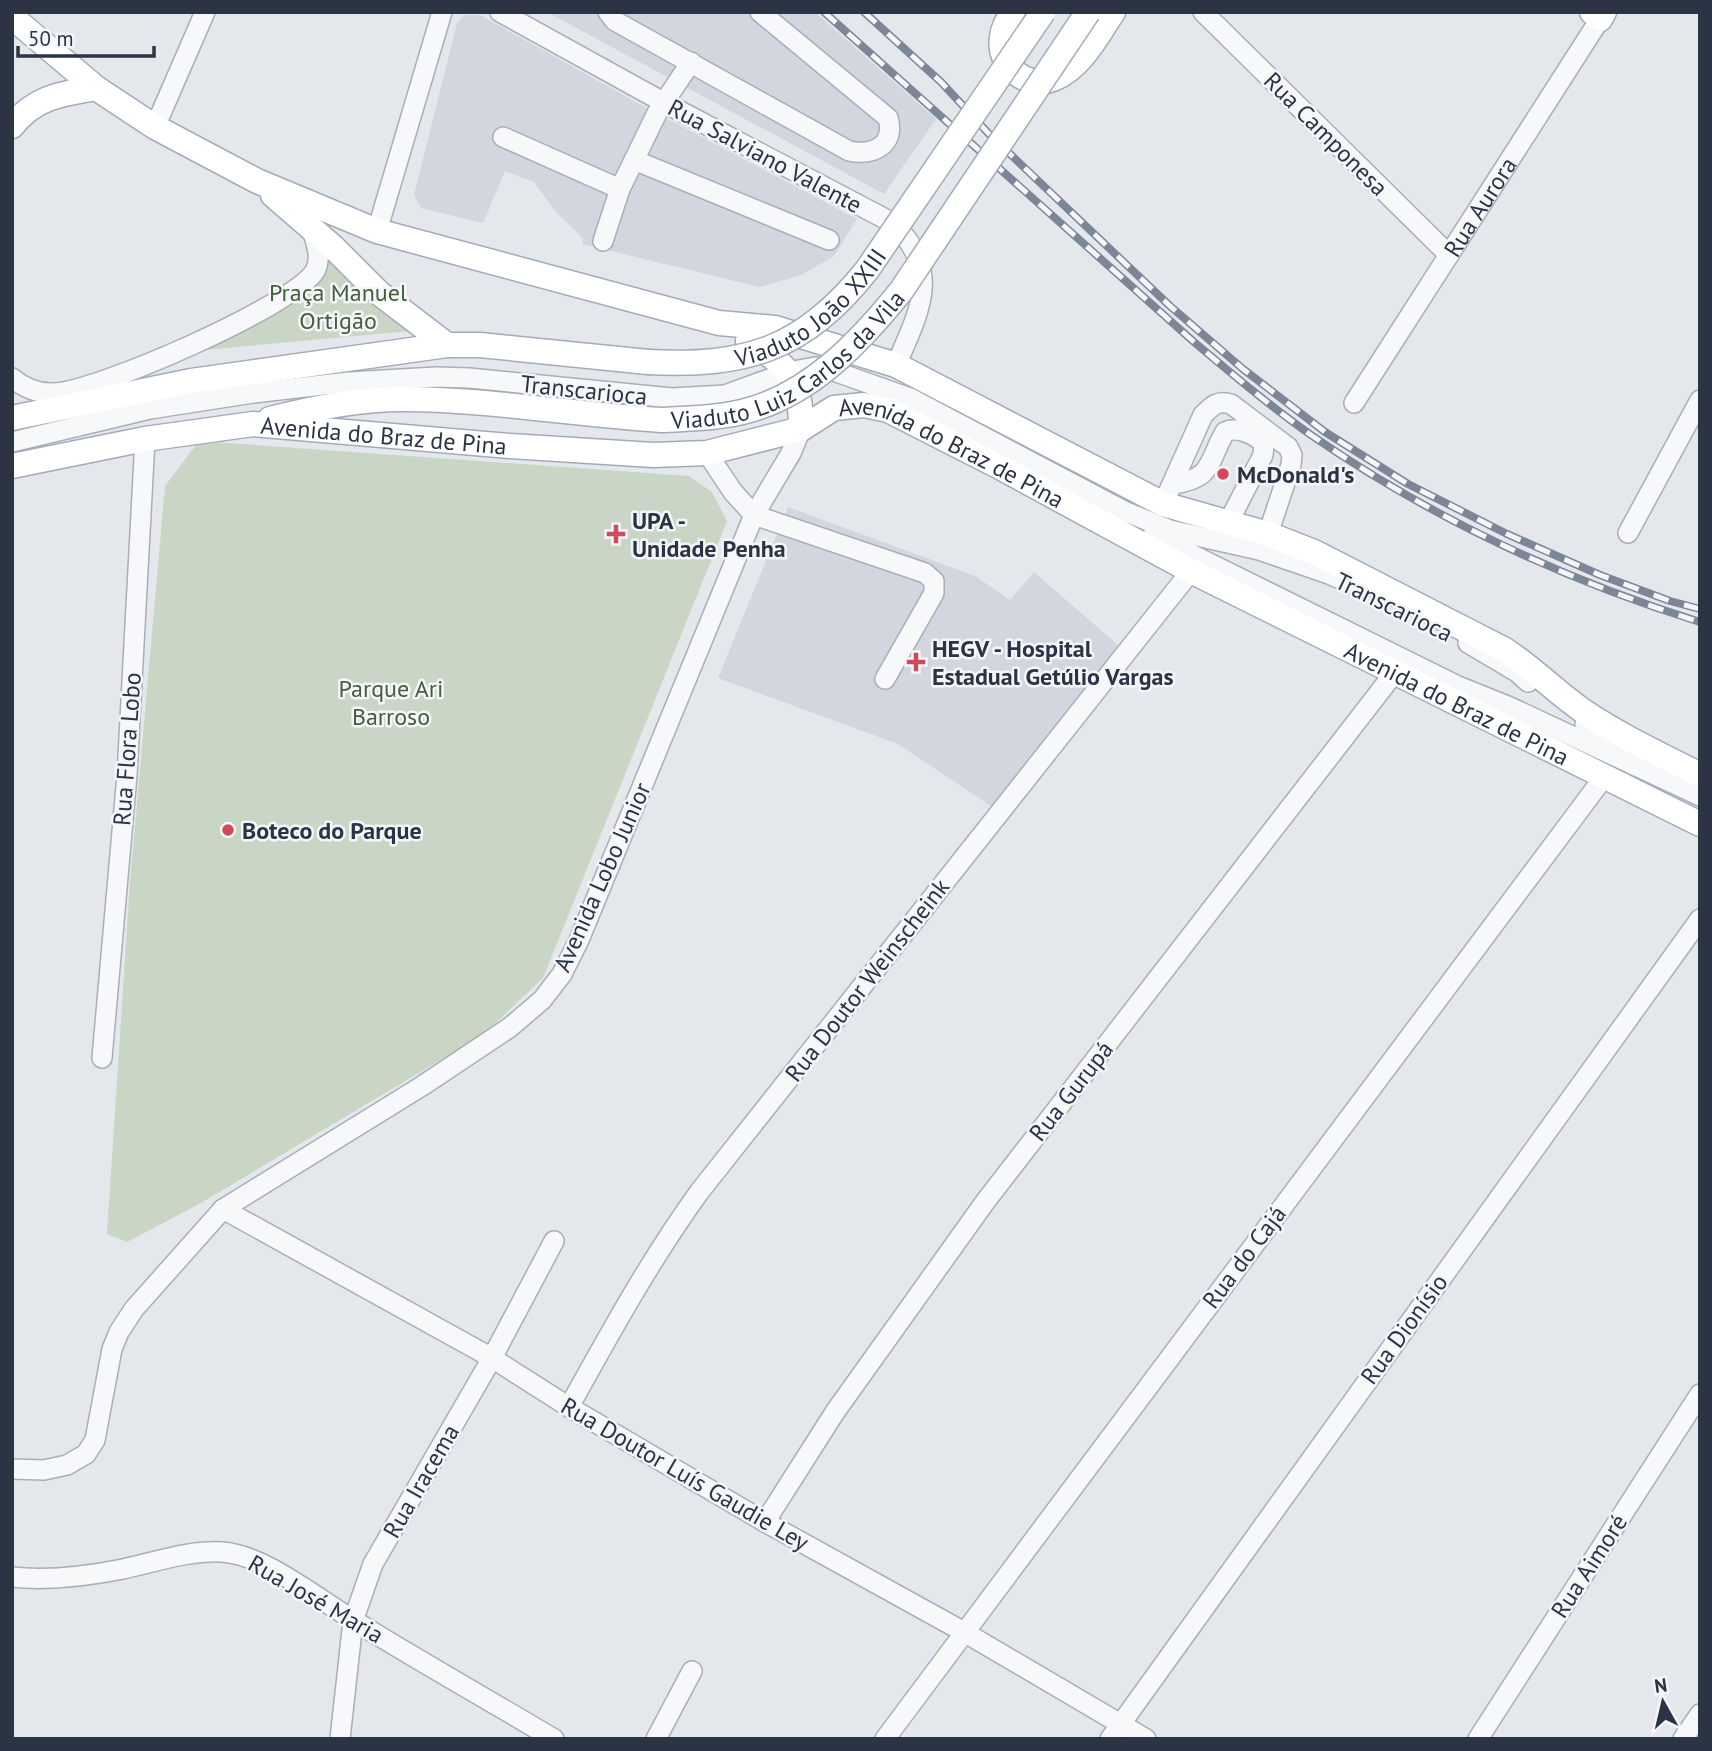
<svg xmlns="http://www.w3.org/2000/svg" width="1712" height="1751" font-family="'PT Sans',sans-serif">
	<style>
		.built { fill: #d2d6de }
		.green { fill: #c9d6c5 }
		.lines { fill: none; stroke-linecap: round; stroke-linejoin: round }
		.minor-casing { stroke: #a9aeb7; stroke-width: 22 }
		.major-casing { stroke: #a3abb8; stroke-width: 27 }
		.minor { stroke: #f7f8fa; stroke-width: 19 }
		.major { stroke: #fff; stroke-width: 24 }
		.rail-casing { stroke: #7d8696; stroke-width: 8 }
		.rail { stroke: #f4f6f9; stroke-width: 5; stroke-dasharray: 16; stroke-linecap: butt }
		.major-bridge-casing { stroke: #a3abb8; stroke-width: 27; stroke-linecap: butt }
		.major-bridge { stroke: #fff; stroke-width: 24 }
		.poi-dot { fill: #d1495b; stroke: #f4f6f9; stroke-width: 2.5 }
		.labels { text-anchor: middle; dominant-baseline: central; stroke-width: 5; stroke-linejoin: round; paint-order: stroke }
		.street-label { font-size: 24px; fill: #2b3445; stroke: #f4f6f9 }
		.park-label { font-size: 24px; fill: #3f6138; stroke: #f4f6f9 }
		.poi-label { font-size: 24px; font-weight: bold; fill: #2b3445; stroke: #f4f6f9; text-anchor: start }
	</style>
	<rect width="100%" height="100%" fill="#e4e7ec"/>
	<g class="built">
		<polygon points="547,12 815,12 936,119 884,194"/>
		<polygon points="465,15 480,15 645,107 857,219 834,256 801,275 760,287 582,244 583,238 555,211 534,182 505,171 483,223 421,208 414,195 457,23"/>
		<polygon points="788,507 975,576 1010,600 1034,572 1119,646 991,806 898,744 718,678"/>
	</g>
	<g class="green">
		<polygon points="330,252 410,331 192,351 317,282 327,271"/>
		<polygon points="199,441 689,476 712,492 727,521 543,978 484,1034 201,1203 127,1242 107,1234 130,882 165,486"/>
	</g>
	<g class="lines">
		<g class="minor-casing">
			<g id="minor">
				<path d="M500,12L663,102L893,223C942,271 920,310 896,365"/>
				<path d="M608,12L615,21L849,151C873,156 896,145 888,118L760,12"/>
				<polyline points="1203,12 1449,255"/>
				<polyline points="155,127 205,12"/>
				<polyline points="503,137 620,189"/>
				<polyline points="634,160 829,240"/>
				<polyline points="377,231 442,12"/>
				<polyline points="603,241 620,189 657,113 691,62"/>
				<path d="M12,378C23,387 37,393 51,393C91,395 295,305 315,271C322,258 316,243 312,230"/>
				<path id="s1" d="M1354,403L1600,19"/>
				<polyline points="12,442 150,409 253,393 349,382 436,377 469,378 672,398 725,395 788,372 815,367 825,368 910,398 1124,511 1170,530 1259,550 1329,574 1363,589"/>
				<polyline points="707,453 733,492 754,515"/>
				<path d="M1173,484C1214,478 1207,463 1225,432C1237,426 1255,434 1264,444L1263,455L1228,523"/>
				<path d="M1163,504L1203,415C1212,406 1217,400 1231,404L1288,447L1292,455L1291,465L1268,534"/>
				<polyline points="754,515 925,573 934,581 934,593 885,679"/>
				<polyline points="1154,531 1181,549 1458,686 1510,707 1700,796"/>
				<polyline points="1628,533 1700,400"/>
				<polyline points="1468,643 1517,672 1528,682"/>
				<polyline points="1585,725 1604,739 1633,765"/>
				<polyline points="102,1058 127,775 145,439"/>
				<polyline points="223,1209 492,1358 569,1407 765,1522 964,1632 1146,1739"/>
				<path d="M569,1407C610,1333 650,1260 700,1191L1191,571"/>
				<polyline points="12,1469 44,1470 67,1465 86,1454 95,1440 112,1349 119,1332 134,1309 223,1209 422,1086 509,1028 542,1000 562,974 579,940 754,515 791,453 801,429"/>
				<polyline points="765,1522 835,1412 985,1202 1395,672"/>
				<path d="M12,1577C48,1581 88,1576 123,1569C156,1562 188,1550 222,1552C263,1554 318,1599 353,1620C419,1661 487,1699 554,1739"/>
				<polyline points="340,1739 353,1621 373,1564 492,1358 554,1241"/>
				<polyline points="656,1739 692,1671"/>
				<polyline points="885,1739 1604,777"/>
				<polyline points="1110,1739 1700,919"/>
				<polyline points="1478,1739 1700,1394"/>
				<polyline points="1683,1739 1700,1714"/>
			</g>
		</g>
		<g class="major-casing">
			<g id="major">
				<path d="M1013,12C1008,20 1003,27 1002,37C997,65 1026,90 1053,79C1081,68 1097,36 1113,12"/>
				<polyline points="1592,12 1600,19 1604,12"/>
				<path d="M12,17L96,88L155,127L257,181L377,231L719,323L775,328L896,365L1163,504L1268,534L1314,552L1505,650C1534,669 1558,694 1586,713C1622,737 1661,755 1700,775"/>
				<path d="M12,126C35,97 61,94 96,88"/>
				<polyline points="273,195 333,247 379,293 447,345"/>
				<path d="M748,341C789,366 801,378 801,429"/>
				<polyline points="12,418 191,381 447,345 480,345 648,362"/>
				<path d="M270,419C313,408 357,399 402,399C488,399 575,415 662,420"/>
				<path id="s2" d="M12,466L145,439L253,424L510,446L653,455L707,453L801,429L834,408L864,405L888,410L996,465L1191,571L1700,824"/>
			</g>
		</g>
		<use href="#minor" class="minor"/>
		<use href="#major" class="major"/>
		<g class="rail-casing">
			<g id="rail">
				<path d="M824,12L1194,342C1232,374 1270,406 1311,435C1430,517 1562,579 1700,622"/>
				<polyline points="864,12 941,82 990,135 1170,306 1243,369 1325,432 1408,484 1507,534 1600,575 1670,601 1700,609"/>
			</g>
		</g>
		<use href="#rail" class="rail"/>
		<g class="major-bridge-casing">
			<g id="major-bridge">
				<path id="s3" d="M648,362C747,367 804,349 867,270L1043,12"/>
				<path id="s4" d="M662,420C688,419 716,418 742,412C809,396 859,343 901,291L1088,12"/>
			</g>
		</g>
		<use href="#major-bridge" class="major-bridge"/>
	</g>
	<g class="poi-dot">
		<circle cx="1223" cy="474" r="7"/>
		<path d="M612.5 523.5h7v7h7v7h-7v7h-7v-7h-7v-7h7z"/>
		<path d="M912.5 651.5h7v7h7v7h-7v7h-7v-7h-7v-7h7z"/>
		<circle cx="228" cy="830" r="7"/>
	</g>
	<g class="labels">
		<g class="street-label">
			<text transform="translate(1326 134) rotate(45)">Rua Camponesa</text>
			<text transform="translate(765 156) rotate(28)">Rua Salviano Valente</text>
			<text stroke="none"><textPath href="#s1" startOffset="233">Rua Aurora</textPath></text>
			<text stroke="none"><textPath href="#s3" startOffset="180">Viaduto João XXIII</textPath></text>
			<text stroke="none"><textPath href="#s4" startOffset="145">Viaduto Luiz Carlos da Vila</textPath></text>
			<text transform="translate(584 390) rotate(6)">Transcarioca</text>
			<text stroke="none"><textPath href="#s2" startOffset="376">Avenida do Braz de Pina</textPath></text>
			<text stroke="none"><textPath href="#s2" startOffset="964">Avenida do Braz de Pina</textPath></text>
			<text transform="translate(1394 607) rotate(26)">Transcarioca</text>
			<text stroke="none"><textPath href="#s2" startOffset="1531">Avenida do Braz de Pina</textPath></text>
			<text transform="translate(127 749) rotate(-86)">Rua Flora Lobo</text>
			<text transform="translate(602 877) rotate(-66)">Avenida Lobo Junior</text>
			<text transform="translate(867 980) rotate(-52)">Rua Doutor Weinscheink</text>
			<text transform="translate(1071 1091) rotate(-52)">Rua Gurupá</text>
			<text transform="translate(1244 1257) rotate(-53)">Rua do Cajá</text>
			<text transform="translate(1404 1329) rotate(-54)">Rua Dionísio</text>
			<text transform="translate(685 1474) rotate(30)">Rua Doutor Luís Gaudie Ley</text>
			<text transform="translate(421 1481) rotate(-60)">Rua Iracema</text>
			<text transform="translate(1589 1566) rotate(-57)">Rua Aimoré</text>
			<text transform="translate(316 1599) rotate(30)">Rua José Maria</text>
		</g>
		<g class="park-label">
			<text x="338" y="292">Praça Manuel<tspan x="338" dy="28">Ortigão</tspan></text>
			<text x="391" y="688">Parque Ari<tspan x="391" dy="28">Barroso</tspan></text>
		</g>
		<g class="poi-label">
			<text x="1237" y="474">McDonald's</text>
			<text x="632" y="520">UPA -<tspan x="632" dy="28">Unidade Penha</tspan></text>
			<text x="932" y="648">HEGV - Hospital<tspan x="932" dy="28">Estadual Getúlio Vargas</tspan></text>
			<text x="242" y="830">Boteco do Parque</text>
		</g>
	</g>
	<rect width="1712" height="1751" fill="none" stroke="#2b3445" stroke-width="28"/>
	<g transform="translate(1663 1702) rotate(352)" stroke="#f4f6f9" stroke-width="5" paint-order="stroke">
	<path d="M0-5L12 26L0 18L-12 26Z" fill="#2b3445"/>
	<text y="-10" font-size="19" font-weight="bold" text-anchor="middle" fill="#2b3445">N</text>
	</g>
	<path d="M18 46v10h136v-10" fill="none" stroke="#2b3445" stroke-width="3.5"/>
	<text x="28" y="46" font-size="21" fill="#2b3445" stroke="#f4f6f9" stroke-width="5" paint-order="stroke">50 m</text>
</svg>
